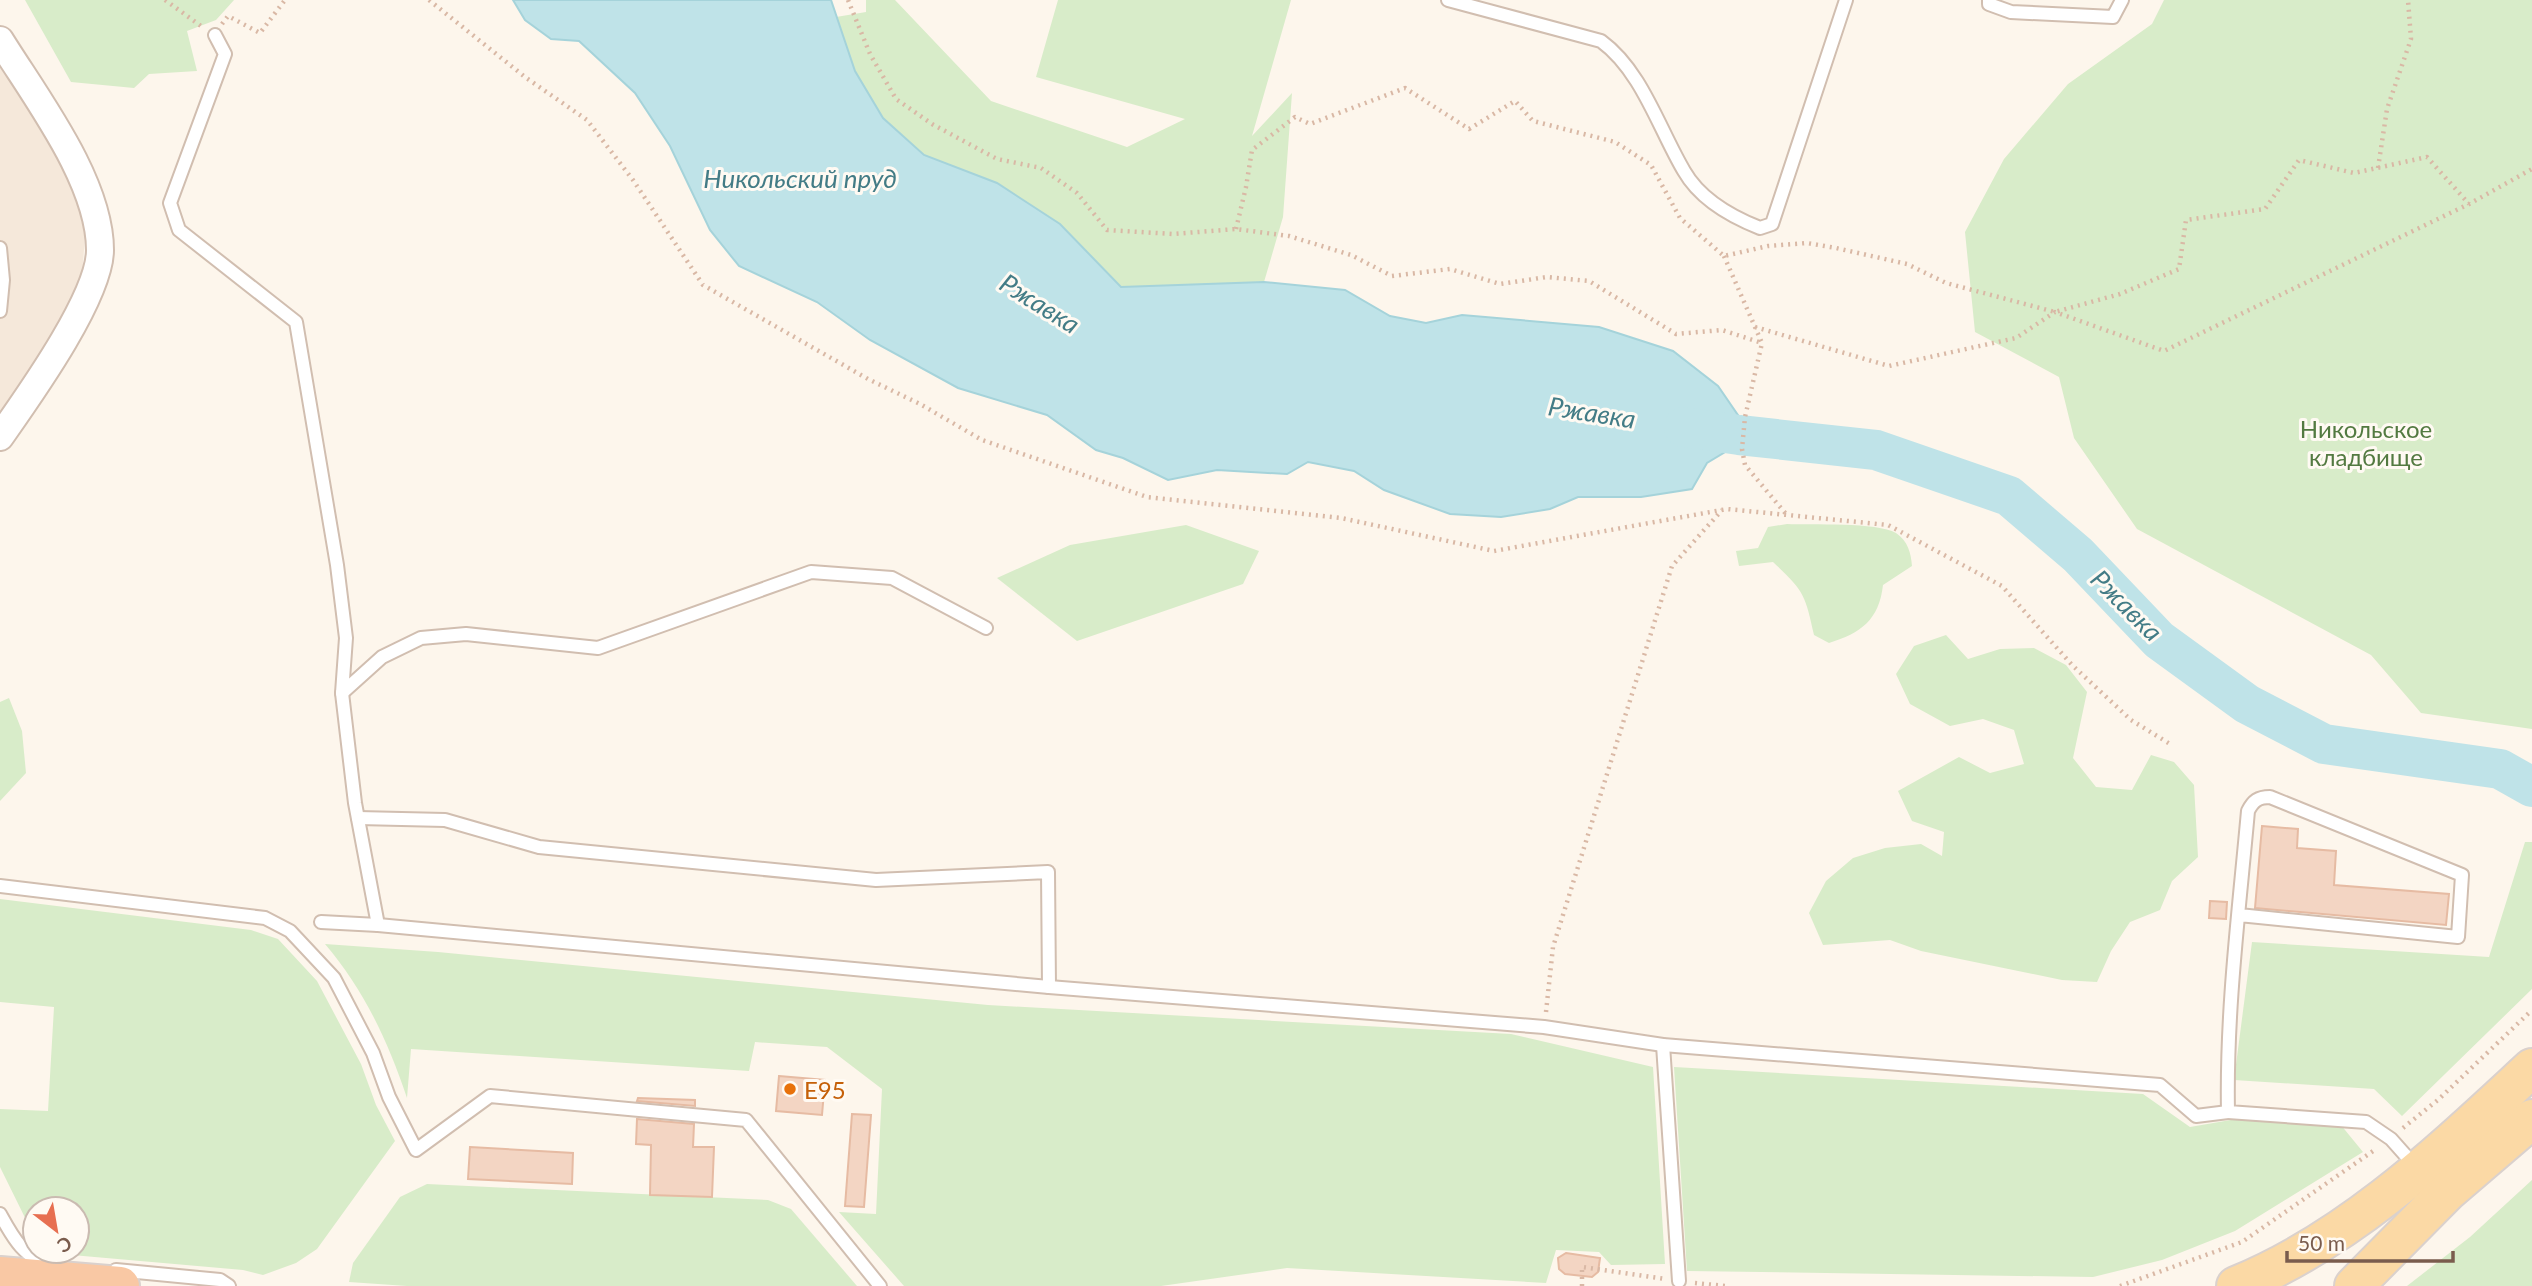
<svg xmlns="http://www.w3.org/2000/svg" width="2532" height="1286" font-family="Lato,sans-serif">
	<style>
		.residential { fill: #f5e8da }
		.green { fill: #d8ecc9 }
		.water { fill: #bfe3e8; stroke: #a5d3da; stroke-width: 2 }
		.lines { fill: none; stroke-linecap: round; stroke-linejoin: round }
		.river { stroke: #bfe3e8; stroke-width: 40 }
		.building { fill: #f3d5c3; stroke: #e6bba3; stroke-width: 2 }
		.service-casing { stroke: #d1beb0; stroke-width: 16 }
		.minor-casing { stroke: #d1beb0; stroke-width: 30 }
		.primary-casing { stroke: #dad1cd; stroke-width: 42 }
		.trunk-casing { stroke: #dad1cd; stroke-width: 42 }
		.path { stroke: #d9b8a5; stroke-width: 4.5; stroke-dasharray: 2 5; stroke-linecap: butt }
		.service { stroke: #fff; stroke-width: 12 }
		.minor { stroke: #fff; stroke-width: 26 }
		.primary { stroke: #fbd9a5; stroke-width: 38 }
		.trunk { stroke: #f9c8a4; stroke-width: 38 }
		.food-dot { fill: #e8710a; stroke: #fffaf3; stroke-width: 2.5 }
		.labels { text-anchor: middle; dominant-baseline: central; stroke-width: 6; stroke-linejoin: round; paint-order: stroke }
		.park-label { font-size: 24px; fill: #537a41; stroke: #fffaf3 }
		.food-label { font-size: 24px; fill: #c56008; stroke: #fffaf3; text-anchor: start }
		.water-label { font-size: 26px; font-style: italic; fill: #437c86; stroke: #fffaf3 }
	</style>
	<rect width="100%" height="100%" fill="#fdf6ec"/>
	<polygon class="residential" points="0,66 73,180 85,237 79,313 0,418"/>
	<g class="green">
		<polygon points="25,0 234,0 216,20 187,31 197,71 149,74 134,88 71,82"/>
		<polygon points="866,0 895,0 991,101 1127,147 1185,119 1036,77 1058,0 1291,0 1252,136 1292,93 1283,217 1264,282 1121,287 1060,224 997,183 924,155 883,118 855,71 836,17 866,12"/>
		<polygon points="2164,0 2532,0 2532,729 2421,713 2371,655 2137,529 2074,438 2059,377 1975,332 1965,232 2004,159 2068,84 2152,24"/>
		<path d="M1787,524C1811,525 1877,522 1896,533C1908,541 1911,553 1912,566L1883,585C1879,620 1861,633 1829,643L1814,635C1805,594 1804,591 1773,562L1739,566L1736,551L1758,548L1768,527Z"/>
		<polygon points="1186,525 1259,551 1243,584 1077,641 997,578 1070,545"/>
		<polygon points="1946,635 1968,659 2000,649 2034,648 2066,665 2087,692 2073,758 2096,787 2132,790 2151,755 2174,762 2194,785 2198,857 2172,881 2160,910 2130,922 2111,951 2097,982 2062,980 1921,951 1890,940 1823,945 1809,913 1826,881 1853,858 1885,848 1921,844 1942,856 1944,832 1912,821 1898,791 1959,757 1990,773 2024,764 2014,730 1983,719 1950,726 1910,704 1896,674 1914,646"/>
		<polygon points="9,698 22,731 26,773 0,801 0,702"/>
		<polygon points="2525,842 2532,842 2532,989 2402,1116 2374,1089 2234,1080 2252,942 2489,957"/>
		<polygon points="0,899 251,930 278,939 317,981 361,1064 376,1105 395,1141 317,1249 296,1263 263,1275 243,1270 49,1253 46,1251 77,1251 77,1209 35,1209 35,1238 0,1167 0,1109 48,1111 54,1007 0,1002"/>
		<path d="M325,944L438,952L988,1005L1511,1034L1653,1067L1665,1264L1611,1265L1599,1252L1556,1250L1546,1283L1287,1268L1161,1286H904L839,1212L876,1214L882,1089L827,1047L755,1042L749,1071L411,1049L407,1098C388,1041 364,990 325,944Z"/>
		<polygon points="1674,1067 2143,1094 2190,1127 2277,1112 2336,1119 2363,1152 2235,1231 2162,1260 2093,1277 1687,1271"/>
		<polygon points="2532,1180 2532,1286 2407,1286 2470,1237"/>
		<polygon points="427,1184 768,1200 791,1209 857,1286 407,1286 349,1282 353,1263 400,1197"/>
	</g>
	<polygon class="water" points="513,0 831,0 855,71 883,118 924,155 997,183 1060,224 1121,287 1264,282 1345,290 1390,316 1426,323 1462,315 1599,327 1673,351 1718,386 1742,421 1735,446 1707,463 1692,489 1641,497 1578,497 1550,509 1501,517 1450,514 1384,490 1354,471 1308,462 1287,474 1217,470 1168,480 1123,458 1096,450 1047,415 958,388 870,340 817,302 739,266 710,230 670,146 635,93 579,41 551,39 525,20"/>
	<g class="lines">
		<polyline class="river" points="1684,427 1739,435 1876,450 2009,496 2078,555 2159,640 2247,704 2324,744 2500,769 2532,787"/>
	</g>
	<g class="building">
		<polygon points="2262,826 2298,829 2297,848 2336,851 2334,885 2449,894 2446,925 2255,908"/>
		<polygon points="2210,901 2227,902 2226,919 2209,918"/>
		<polygon points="779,1076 825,1080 822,1115 776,1111"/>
		<polygon points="638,1098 695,1100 695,1106 637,1101"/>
		<polygon points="852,1114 871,1115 864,1207 845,1206"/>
		<polygon points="637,1119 694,1124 693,1147 714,1147 712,1197 650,1195 651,1145 636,1144"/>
		<polygon points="470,1147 573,1153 572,1184 468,1179"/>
		<polygon points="1566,1253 1600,1258 1598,1272 1592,1277 1565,1274 1559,1269 1558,1258"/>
	</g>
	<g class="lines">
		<g class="service-casing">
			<g id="service">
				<path d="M1448,0L1601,41C1642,71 1659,129 1684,171C1700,199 1732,217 1760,228L1772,224L1846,0"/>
				<polyline points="1989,0 1989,4 2011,12 2113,17 2122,0"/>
				<polyline points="215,35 225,54 170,203 179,230 296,322 337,565 346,638 342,693 355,803 378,925"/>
				<polyline points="0,248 3,280 0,311"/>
				<polyline points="342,693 382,657 421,638 466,634 598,648 811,572 892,578 986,628"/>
				<polyline points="358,818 445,820 539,847 876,880 1048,872 1049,987"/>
				<polyline points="0,886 265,918 290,931 334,978 373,1053 389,1097 416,1150 490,1096 746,1120 880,1286"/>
				<path d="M2239,915L2458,937L2462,875L2270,797C2258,797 2253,801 2248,811C2239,911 2226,1012 2228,1112L2366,1122L2391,1139L2415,1166"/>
				<polyline points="321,922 378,925 1049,987 1544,1027 1663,1045 2160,1085 2196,1116 2228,1112"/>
				<polyline points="1663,1045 1679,1281"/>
				<path d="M0,1214C12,1236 25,1261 53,1264"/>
				<polyline points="116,1270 220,1280 229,1286"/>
			</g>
		</g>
		<g class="minor-casing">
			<path id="minor" d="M0,40C36,98 100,181 100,250C100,297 28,397 0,437"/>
		</g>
		<g class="primary-casing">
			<g id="primary">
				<path d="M2236,1286C2351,1239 2442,1151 2532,1068"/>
				<polyline points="2354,1286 2448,1191 2532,1119"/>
			</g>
		</g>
		<g class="trunk-casing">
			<polyline id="trunk" points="0,1276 120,1286"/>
		</g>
		<g class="path">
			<polyline points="165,0 201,26"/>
			<polyline points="429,0 525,77 587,120 633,180 703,285 868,379 920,404 982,440 1147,497 1341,518 1494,551 1727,509 1888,525 2002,586 2072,665 2131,720 2170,744"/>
			<polyline points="848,0 870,54 896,99 932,124 997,159 1041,168 1077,193 1107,230 1173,234 1236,229 1289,236 1351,255 1392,276 1450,269 1500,284 1547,277 1589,281 1676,334 1722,330 1762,343"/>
			<polyline points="222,24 228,16 260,33 285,0"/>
			<polyline points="2378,168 2387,109 2411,39 2408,0"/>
			<polyline points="1236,229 1246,187 1252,150 1295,117 1310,124 1405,88 1469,129 1515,101 1533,121 1615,142 1651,165 1680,218 1724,256 1768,246 1807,243 1836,248 1907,264 1946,283 2055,312 2120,294 2179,269 2186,220 2265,209 2299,160 2354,173 2427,157 2469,204"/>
			<polyline points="1724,256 1762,343 1745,417 1742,449 1745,465 1786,514"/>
			<polyline points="1755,327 1889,366 2016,338 2055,312 2164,351 2469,204 2532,169"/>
			<polyline points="1546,1012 1553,947 1672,566 1722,510"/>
			<polyline points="2403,1128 2439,1099 2532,1010"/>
			<polyline points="1695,1283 1725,1286"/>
			<polyline points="1582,1286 1582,1267 1665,1279"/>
			<polyline points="2120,1286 2242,1242 2376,1149"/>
		</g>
		<use href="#service" class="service"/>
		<use href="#minor" class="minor"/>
		<use href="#primary" class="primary"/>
		<use href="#trunk" class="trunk"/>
	</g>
	<circle class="food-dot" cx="790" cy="1089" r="7"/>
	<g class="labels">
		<g class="park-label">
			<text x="2366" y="428">Никольское<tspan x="2366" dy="28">кладбище</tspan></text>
		</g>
		<g class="food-label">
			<text x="804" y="1089">E95</text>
		</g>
		<g class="water-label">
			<text x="800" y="178">Никольский пруд</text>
			<text transform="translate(1040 303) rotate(32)">Ржавка</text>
			<text transform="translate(1592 412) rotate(9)">Ржавка</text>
			<text transform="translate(2127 605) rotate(45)">Ржавка</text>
		</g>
	</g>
	<g transform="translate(56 1230) rotate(149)"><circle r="33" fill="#fffaf3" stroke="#cabbb1" stroke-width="2"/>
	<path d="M0-5L12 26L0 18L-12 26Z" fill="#e76f51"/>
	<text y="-10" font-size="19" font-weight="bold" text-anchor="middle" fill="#7a5c4d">С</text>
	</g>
	<path d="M2287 1251v10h166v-10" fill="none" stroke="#7a5c4d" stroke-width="3.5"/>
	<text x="2298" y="1251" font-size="21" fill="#7a5c4d" stroke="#fffaf3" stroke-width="5" paint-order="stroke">50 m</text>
</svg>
